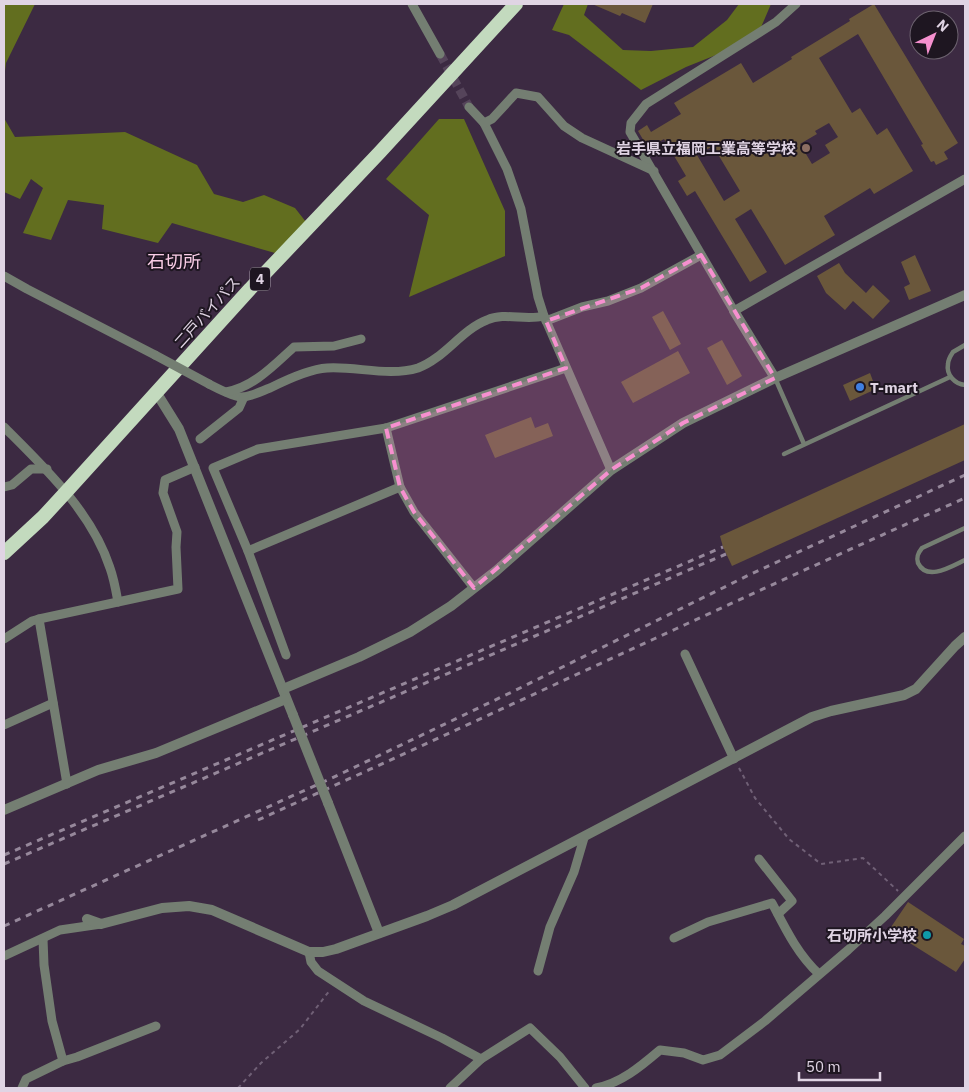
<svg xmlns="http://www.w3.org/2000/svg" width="969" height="1092" font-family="'IBM Plex Sans','Noto Sans JP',sans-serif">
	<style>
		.forest { fill: #626e1f }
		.building { fill: #6a573b; fill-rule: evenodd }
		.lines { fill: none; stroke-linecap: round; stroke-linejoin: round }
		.minor-tunnel { stroke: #55445a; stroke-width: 9; stroke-dasharray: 9 4.5; stroke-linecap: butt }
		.path { stroke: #706076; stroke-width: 2; stroke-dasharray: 4 4; stroke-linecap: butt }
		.service { stroke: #747e72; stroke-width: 4.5 }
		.minor { stroke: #747e72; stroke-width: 9 }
		.tertiary { stroke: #747e72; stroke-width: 10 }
		.trunk { stroke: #c3dabe; stroke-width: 14 }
		.rail { stroke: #96889b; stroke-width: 3; stroke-dasharray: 6 6; stroke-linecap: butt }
		.minor-bridge { stroke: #747e72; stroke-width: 9 }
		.tertiary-bridge { stroke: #747e72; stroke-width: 10 }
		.marked { fill: #f690cf; fill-opacity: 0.2; stroke: #f690cf; stroke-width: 4; stroke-dasharray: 10 6; stroke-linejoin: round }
		.education-dot { fill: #8d6e63; stroke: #1e1621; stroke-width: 2 }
		.shop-dot { fill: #3f7fe0; stroke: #1e1621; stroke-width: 2 }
		.culture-dot { fill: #0f9aa8; stroke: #1e1621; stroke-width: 2 }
		.labels { text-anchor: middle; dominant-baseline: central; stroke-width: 4; stroke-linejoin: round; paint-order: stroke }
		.shield { fill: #1e1621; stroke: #a69baa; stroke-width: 1 }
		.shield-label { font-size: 14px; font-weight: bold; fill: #e0d4e4 }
		.poi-label { font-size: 15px; font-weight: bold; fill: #e0d4e4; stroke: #1e1621; text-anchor: end }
		.street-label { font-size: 15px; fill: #e0d4e4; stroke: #1e1621 }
		.quarter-label { font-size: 18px; fill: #f8cce5; stroke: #1e1621 }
	</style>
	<rect width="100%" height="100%" fill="#3c2a42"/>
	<g class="forest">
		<polygon points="4,4 35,4 6,63 4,79"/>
		<polygon points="564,4 588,4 584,15 623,50 651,51 693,47 727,20 739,4 771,4 756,39 686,67 641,90 569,35 552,30"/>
		<polygon points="4,118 15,137 125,132 197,165 214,194 243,202 264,195 295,208 306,222 275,253 172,223 158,243 102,229 104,205 68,200 51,240 23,233 43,188 31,179 20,199 4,192"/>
		<polygon points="439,119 464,119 505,211 505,256 409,297 429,215 386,179"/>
	</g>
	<g class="building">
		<polygon points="592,4 653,4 645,23 622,13 620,16"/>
		<path d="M874,4L958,143L944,152L948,159L936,165L934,161L931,162L921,145L923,144L858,34L819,58L852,113L860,108L877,135L887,128L913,171L874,194L870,188L824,216L835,235L785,265L751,209L735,219L767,272L750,282L695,191L687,196L678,181L686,176L664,139L648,148L638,131L647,125L651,132L681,114L674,103L741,63L753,83L792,59L791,57L850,21L849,19ZM829,123L838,137L825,145L830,153L812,164L800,144L817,134L815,131ZM713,146L740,191L724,201L697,155Z"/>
		<polygon points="915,255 931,291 909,300 904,287 910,284 901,262"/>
		<polygon points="839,263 845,273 866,293 873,285 890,301 873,319 853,301 845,310 826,293 817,276"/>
		<polygon points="663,311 681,344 670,350 652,317"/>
		<polygon points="722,340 742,376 727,385 707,348"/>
		<polygon points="678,351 690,373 633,403 621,382"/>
		<polygon points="870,373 876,389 850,401 843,385"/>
		<polygon points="531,417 535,428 548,423 553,436 495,458 485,435"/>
		<polygon points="965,424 965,460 732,566 723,547 720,536"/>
		<polygon points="908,902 964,939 961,944 965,946 965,959 956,972 889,930"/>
	</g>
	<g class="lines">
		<polyline class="minor-tunnel" points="440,54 469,107"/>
		<g class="path">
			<polyline points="739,768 755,798 789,839 821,864 863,858 898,891"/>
			<polyline points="238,1088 261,1063 300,1029 330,990"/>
		</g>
		<g class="service">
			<path d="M965,345L953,352C951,355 948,360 948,364C946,375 955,384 965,385"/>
			<polyline points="775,378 804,444"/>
			<polyline points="784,454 950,377"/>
			<path d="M965,528L922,548C918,553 916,557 918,563C927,582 952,566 965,560"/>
		</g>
		<g class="minor">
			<polyline points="412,4 440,54"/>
			<polyline points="796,4 776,22 646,104 631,123 630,132 734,311 965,179"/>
			<polyline points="469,107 484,123 507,169 521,209 538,297 544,316 611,470"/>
			<polyline points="484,123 492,119 516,93 538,97 564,126 582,138 654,171"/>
			<polyline points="4,276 27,289 155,355"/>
			<polyline points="546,321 582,307 608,301 641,288 701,255"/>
			<path d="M209,384C217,388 235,398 244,397C252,396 262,391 270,388C286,380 309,369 327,368C356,366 389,377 418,368C445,358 461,330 487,320C505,312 525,321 544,316"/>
			<path d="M226,392C254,387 274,365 294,347L334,346L361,339"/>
			<path d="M4,427C44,467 92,512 110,568C114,579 116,591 118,602"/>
			<polyline points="386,428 400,487 414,512 474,588"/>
			<polyline points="200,439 239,408 244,397"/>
			<polyline points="4,487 12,485 31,469 47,469"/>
			<polyline points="248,551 400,487"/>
			<polyline points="4,639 32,621 39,619"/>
			<polyline points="685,654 734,759"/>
			<polyline points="286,655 248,551 213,468 258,449 386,428 566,368"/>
			<polyline points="4,725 53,703"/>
			<polyline points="67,784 39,619 178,589 176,547 177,532 163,493 165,480 195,467"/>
			<polyline points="759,859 792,901 778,914"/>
			<path d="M674,938L708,922L772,903C785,928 798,955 819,974"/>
			<polyline points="309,952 311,962 318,971 364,1001 442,1038 481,1059"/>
			<polyline points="4,956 60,930 101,924"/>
			<polyline points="538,971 550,927 574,872 584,838"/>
			<polyline points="63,1061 77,1057 156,1026"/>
			<polyline points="22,1088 26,1079 63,1061 52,1021 44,965 43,939"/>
			<polyline points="450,1088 481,1059 530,1028 560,1057 585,1088"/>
			<path d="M596,1088C621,1083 640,1067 660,1050L684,1053L703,1060L720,1055L765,1021L848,950L885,916L965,836"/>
		</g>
		<g class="tertiary">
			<polyline points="734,311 775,378"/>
			<polyline points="156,392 179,429 293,715"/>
			<polyline points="283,689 359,657 410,632 451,606 496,571 611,470 683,423 775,378 965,295"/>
			<polyline points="328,803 379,933"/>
			<polyline points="4,810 98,770 156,753 286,699"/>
			<polyline points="87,919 101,924 162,908 189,906 212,910 309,952 323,952 336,949 427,916 453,905 812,717 831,711 904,695 916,689 955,646 965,637"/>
		</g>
		<polyline class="trunk" points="4,553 43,517 66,492 250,289 380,152 516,4"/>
		<g class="rail">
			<path d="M258,820C494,714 728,603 965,498"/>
			<polyline points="4,855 723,547"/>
			<polyline points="4,864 726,554"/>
			<polyline points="4,926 332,778 514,691 751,574 965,475"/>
		</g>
		<polyline class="minor-bridge" points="155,355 209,384"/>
		<polyline class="tertiary-bridge" points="293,715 328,803"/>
	</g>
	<path class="marked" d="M701,255L775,378L683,423L611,470L474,588L414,512L400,487L386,428L566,368L546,321L641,288Z"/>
	<circle class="education-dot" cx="806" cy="148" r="5"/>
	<circle class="shop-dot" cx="860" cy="387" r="5"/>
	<circle class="culture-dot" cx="927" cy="935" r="5"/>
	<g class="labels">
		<rect class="shield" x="250" y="267.5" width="20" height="23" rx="4"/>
		<g class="shield-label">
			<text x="260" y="279">4</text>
		</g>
		<g class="poi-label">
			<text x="796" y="148">岩手県立福岡工業高等学校</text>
			<text x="870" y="387" text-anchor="start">T-mart</text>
			<text x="917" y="935">石切所小学校</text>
		</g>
		<g class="street-label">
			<text transform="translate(207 312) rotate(-48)">二戸バイパス</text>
		</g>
		<g class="quarter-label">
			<text x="174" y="261">石切所</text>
		</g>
	</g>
	<rect width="969" height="1092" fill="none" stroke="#e0d4e4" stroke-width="10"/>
	<g transform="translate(934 35) rotate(43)"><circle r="24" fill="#1e1621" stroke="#6c626f"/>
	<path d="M0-4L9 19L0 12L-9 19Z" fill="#f690cf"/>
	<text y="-8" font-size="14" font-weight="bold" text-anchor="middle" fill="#e0d4e4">N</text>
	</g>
	<path d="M799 1072v8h81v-8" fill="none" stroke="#e0d4e4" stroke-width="2.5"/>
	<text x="806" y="1072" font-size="15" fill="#e0d4e4" stroke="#1e1621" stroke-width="4" paint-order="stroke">50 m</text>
</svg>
